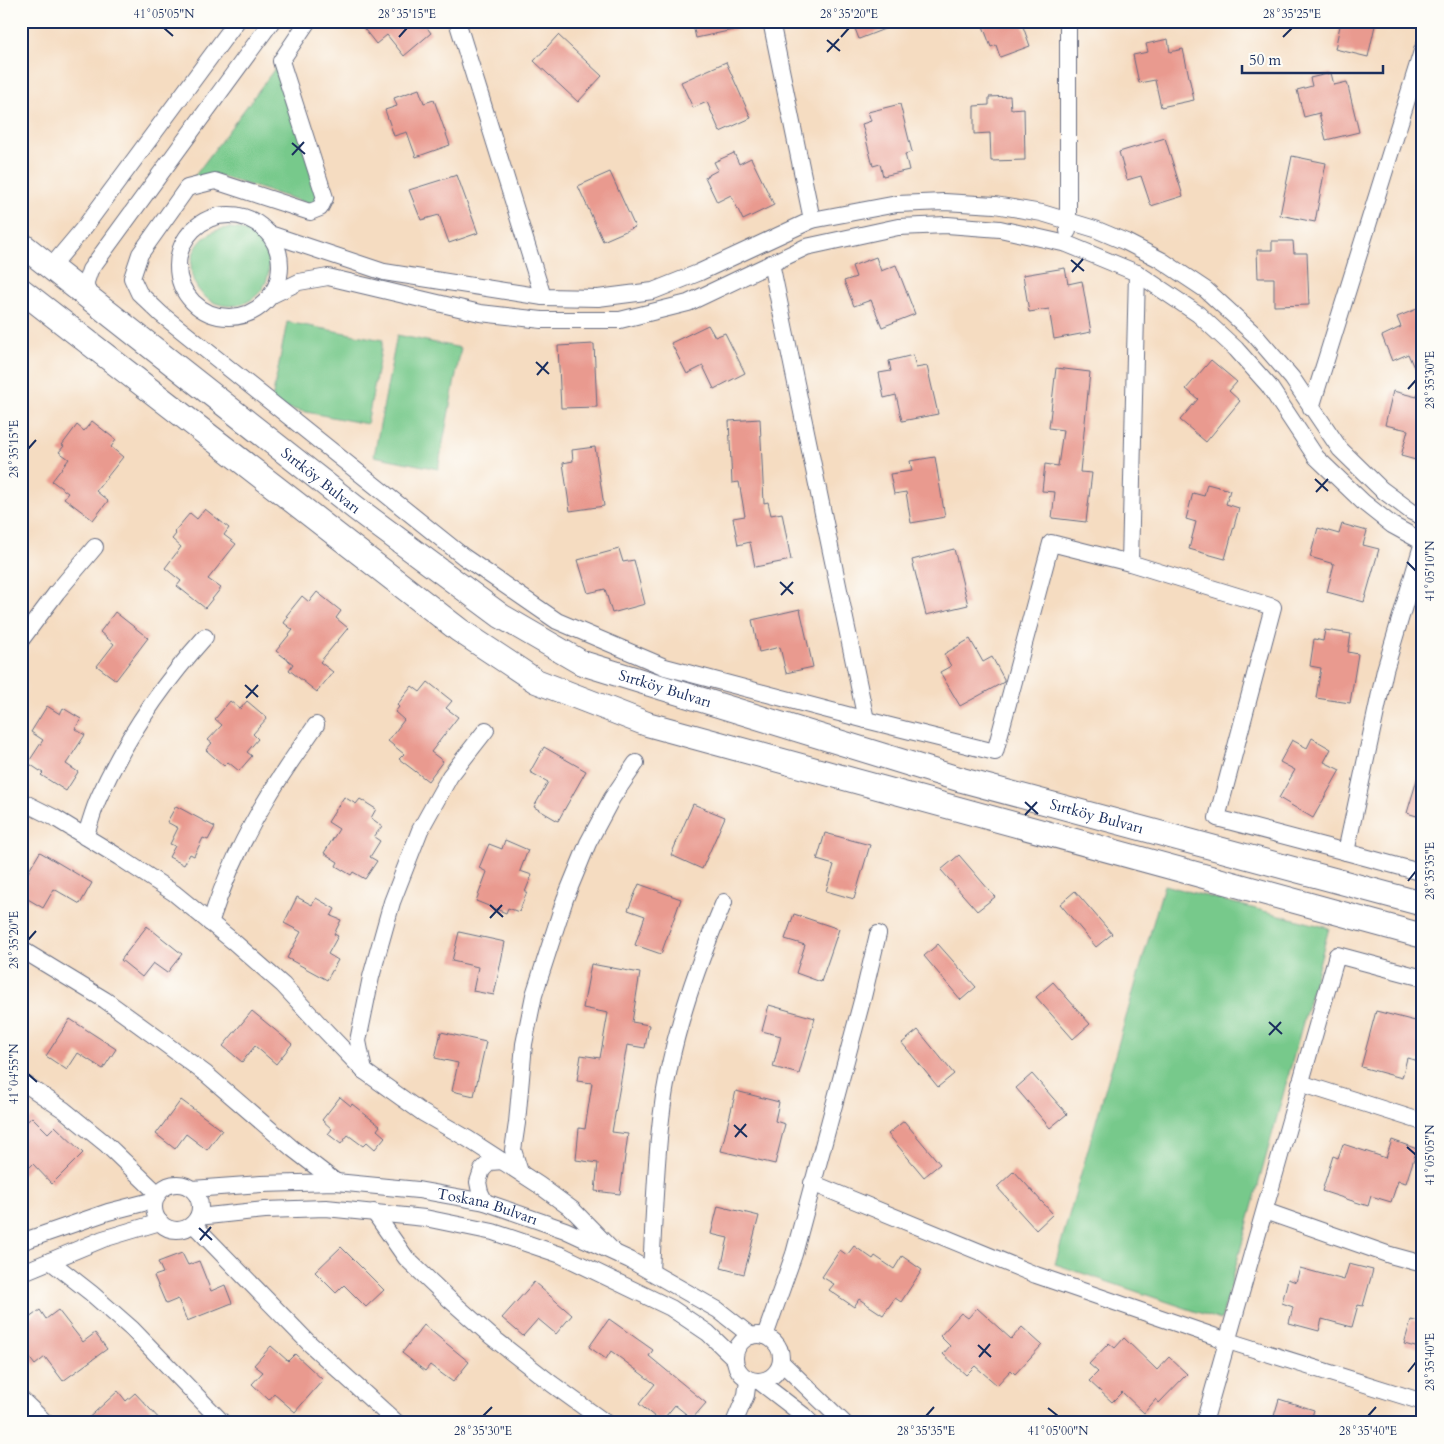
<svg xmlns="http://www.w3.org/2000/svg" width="1444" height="1444" font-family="Cardo,serif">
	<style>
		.green { fill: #77c98b; stroke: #497c74 }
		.building { fill: #e99a8f }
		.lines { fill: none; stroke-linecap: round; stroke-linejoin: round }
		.street-casing { stroke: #676c81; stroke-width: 18 }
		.secondary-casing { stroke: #676c81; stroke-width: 26 }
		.street { stroke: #fff; stroke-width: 16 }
		.secondary { stroke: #fff; stroke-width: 24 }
		.ticks { fill: none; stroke: #1b2f5e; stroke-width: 2 }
		.labels { text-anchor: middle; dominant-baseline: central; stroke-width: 5; stroke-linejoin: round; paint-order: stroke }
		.street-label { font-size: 15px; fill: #1b2f5e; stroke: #fdfcf7 }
		.neatline { fill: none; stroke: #1b2f5e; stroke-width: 2 }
		.ticks-label { font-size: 12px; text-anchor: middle; fill: #1b2f5e }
	</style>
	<rect width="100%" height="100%" fill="#fdfcf7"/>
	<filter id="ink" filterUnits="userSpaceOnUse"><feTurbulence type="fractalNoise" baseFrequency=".02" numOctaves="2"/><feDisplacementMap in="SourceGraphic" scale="10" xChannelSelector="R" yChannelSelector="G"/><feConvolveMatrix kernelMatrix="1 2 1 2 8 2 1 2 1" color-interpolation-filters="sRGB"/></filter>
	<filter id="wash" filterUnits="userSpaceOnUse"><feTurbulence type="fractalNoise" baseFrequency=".0096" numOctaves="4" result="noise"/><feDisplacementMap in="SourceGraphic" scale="20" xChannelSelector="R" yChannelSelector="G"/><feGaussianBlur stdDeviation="1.12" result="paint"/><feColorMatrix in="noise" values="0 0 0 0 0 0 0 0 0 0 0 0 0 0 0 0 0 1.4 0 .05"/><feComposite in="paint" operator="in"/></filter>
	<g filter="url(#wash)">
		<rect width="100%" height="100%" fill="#f5dcc1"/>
		<g class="green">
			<polygon points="279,63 318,192 317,206 216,175 194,177"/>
			<circle cx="230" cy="267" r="39"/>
			<polygon points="287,322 383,340 367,424 271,405"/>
			<polygon points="397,335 461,348 438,469 374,456"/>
			<polygon points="1164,885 1329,928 1221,1320 1055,1264"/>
		</g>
		<g id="blocks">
			<g class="building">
				<polygon points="358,21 422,21 431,33 404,56 387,35 376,44"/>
				<polygon points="692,21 741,21 742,28 696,38"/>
				<polygon points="852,21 901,21 902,22 859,39"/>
				<polygon points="981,21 1021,21 1030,46 1000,57 996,45 991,47"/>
				<polygon points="1341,21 1376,21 1368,57 1335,49"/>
				<polygon points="558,35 602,76 578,102 534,61"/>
				<polygon points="1168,39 1170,52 1183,49 1194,100 1161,107 1155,80 1139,83 1133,55 1148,52 1146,44"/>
				<polygon points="726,62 751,118 720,132 707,102 693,108 681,82"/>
				<polygon points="1331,73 1334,85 1347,82 1359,132 1326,140 1319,113 1304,117 1297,90 1312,86 1310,78"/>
				<polygon points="419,89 424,103 434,100 450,145 416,157 407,132 394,136 385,110 397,106 394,98"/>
				<polygon points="1010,96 1011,109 1024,108 1025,160 991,161 990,133 974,134 974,106 989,105 989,97"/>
				<polygon points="900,104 912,152 905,154 909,170 883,176 880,164 873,166 862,124 871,121 868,112"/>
				<polygon points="1165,138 1183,196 1151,206 1141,176 1127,180 1119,152"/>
				<polygon points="734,153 739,164 751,158 774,205 743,220 731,195 717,202 705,177 718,170 714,162"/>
				<polygon points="1292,156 1326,163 1315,222 1280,215"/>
				<polygon points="610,172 635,227 603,241 578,186"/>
				<polygon points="457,175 478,233 449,243 439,215 421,220 409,190"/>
				<polygon points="1272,241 1293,241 1294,253 1307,253 1309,305 1274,306 1274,278 1258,278 1257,250 1272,250"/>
				<polygon points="876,257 881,271 896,265 915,314 882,327 871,300 854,306 844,281 856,277 852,266"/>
				<polygon points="1065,268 1068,284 1082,281 1091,332 1054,339 1049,309 1029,312 1023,275"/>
				<polygon points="1417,309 1423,322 1423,388 1408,354 1392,361 1382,336 1401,327 1397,317"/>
				<polygon points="708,325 715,337 725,333 745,373 714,389 703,366 687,374 671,343"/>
				<polygon points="594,344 597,407 561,408 558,346"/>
				<polygon points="913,355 916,368 927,366 938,414 902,421 896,395 884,398 879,373 891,371 889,361"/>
				<polygon points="1211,360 1237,382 1229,391 1240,401 1206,442 1180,420 1198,399 1186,389"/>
				<polygon points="1056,368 1090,372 1080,472 1092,473 1086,522 1052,518 1055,492 1042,491 1045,464 1058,466 1063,430 1049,428"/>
				<polygon points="1393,391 1417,397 1418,393 1423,394 1423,462 1401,456 1408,430 1385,425"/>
				<polygon points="760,419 764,503 768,502 771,515 782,513 791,560 755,567 750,542 738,545 733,518 745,516 739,482 732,483 729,421"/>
				<polygon points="92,421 116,440 111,447 123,457 96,491 108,501 93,520 64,498 68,493 52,481 69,459 59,452 64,446 62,445 77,425 84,431"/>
				<polygon points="595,447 604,506 570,511 563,463 573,461 572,450"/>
				<polygon points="935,457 945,517 911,523 906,492 894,494 890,474 912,471 910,461"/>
				<polygon points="1207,484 1230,490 1226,504 1239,508 1225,559 1189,549 1196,522 1186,519 1193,493 1204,496"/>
				<polygon points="205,509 229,528 224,535 236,544 208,579 221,588 205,608 177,586 181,581 165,568 181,547 172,539 176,534 174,532 190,513 197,519"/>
				<polygon points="1342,524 1367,531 1363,545 1379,549 1364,602 1327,592 1334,564 1310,557 1318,528 1339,534"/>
				<polygon points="619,549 623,562 634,560 645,604 612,613 605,589 588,593 578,560"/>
				<polygon points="954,549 968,605 926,615 912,560"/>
				<polygon points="317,592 341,611 336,618 348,628 320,662 333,672 317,692 289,670 293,664 276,651 293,630 284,623 288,617 286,616 302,596 309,602"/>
				<polygon points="800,609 813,667 786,673 780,647 759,652 752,620"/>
				<polygon points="115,612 148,638 116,680 97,666 114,644 100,632"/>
				<polygon points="1325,630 1351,634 1348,652 1358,654 1350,703 1316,698 1321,668 1310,666 1314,639 1323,641"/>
				<polygon points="970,639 983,662 992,657 1004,679 1004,682 960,706 940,672 951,666 944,654"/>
				<polygon points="428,682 452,701 446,708 458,717 431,752 443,761 428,781 399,759 404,754 388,741 404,720 395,712 399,707 397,705 412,686 420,692"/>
				<polygon points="230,701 240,709 247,701 267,718 253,734 258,739 247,752 252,756 239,771 228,762 224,766 206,750 212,743 208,740 222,725 215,719"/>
				<polygon points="47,706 60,714 63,708 81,719 75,729 85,735 66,764 78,772 66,791 41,775 43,773 28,763 43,740 31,732"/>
				<polygon points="1312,738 1331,749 1324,762 1340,770 1313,818 1279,798 1295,770 1280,762 1292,740 1307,748"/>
				<polygon points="544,747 586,771 558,821 534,807 548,782 530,772"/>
				<polygon points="1419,773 1423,773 1423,818 1407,813"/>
				<polygon points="344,797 356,804 360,799 376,809 371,818 382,826 374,837 380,841 370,857 377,861 365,879 353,872 351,875 336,866 338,862 324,853 339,829 328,822"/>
				<polygon points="693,804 725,817 702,869 671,855"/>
				<polygon points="176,806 215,827 208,840 203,838 194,856 190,854 184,865 169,857 175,846 170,844 178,828 167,822"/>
				<polygon points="825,833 870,845 854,899 826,891 834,865 817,860"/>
				<polygon points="505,840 528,850 520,871 532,875 525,892 527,892 519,912 508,908 506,913 476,901 487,872 479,868 489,844 502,849"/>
				<polygon points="40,852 92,883 80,904 54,889 43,908 21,895 21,884"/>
				<polygon points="959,855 995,897 977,911 941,870"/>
				<polygon points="639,884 681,899 661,954 635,945 645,916 628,910"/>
				<polygon points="1075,891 1112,934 1096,947 1060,904"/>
				<polygon points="297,897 312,905 316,898 335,909 331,916 341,920 334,934 338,936 328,954 338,960 327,980 287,958 301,932 284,923"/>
				<polygon points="794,914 839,929 821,982 796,973 805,945 785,939"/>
				<polygon points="147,926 182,954 167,973 153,963 142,977 121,960"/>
				<polygon points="459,932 505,942 494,995 473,991 478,967 452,961"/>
				<polygon points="938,944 976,987 961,1000 924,956"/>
				<polygon points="591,964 640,973 632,1022 649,1025 645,1048 627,1045 612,1132 628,1134 620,1194 595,1191 598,1163 576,1160 579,1128 585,1129 592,1083 577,1081 581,1055 600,1058 608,1013 583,1008"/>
				<polygon points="1053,982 1090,1024 1073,1039 1036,997"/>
				<polygon points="769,1005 815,1018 799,1074 773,1067 781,1036 762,1031"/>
				<polygon points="252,1011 292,1044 276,1064 255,1046 242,1062 223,1046"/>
				<polygon points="1376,1011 1423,1023 1423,1062 1407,1058 1402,1078 1361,1067"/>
				<polygon points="70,1019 116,1049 103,1069 78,1053 67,1070 46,1056"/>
				<polygon points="918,1030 954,1074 938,1087 902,1043"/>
				<polygon points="441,1032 486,1042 474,1096 452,1091 458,1063 435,1058"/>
				<polygon points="1032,1074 1067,1114 1050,1128 1016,1088"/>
				<polygon points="736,1091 779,1102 775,1121 785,1124 775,1164 721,1151"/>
				<polygon points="340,1097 351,1106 352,1104 380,1126 377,1130 385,1137 375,1149 367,1142 363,1146 348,1135 341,1144 328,1134 332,1129 322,1120"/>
				<polygon points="181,1100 222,1130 207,1150 186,1134 175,1149 156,1134"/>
				<polygon points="32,1117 48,1133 55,1126 83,1153 52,1184 33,1164 21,1176 21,1127"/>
				<polygon points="904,1121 940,1164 924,1177 888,1134"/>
				<polygon points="1392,1140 1417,1149 1406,1183 1398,1181 1391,1202 1371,1196 1368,1206 1322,1191 1333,1156 1338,1158 1343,1144 1386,1158"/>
				<polygon points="1014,1171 1053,1214 1036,1230 997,1187"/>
				<polygon points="718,1206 759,1216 744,1274 721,1268 728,1238 711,1234"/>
				<polygon points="854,1246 873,1259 875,1256 894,1269 902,1256 922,1270 901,1302 895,1298 883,1315 859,1299 854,1307 829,1290 834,1284 822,1277 840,1250 847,1255"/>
				<polygon points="341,1247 384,1290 366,1307 344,1285 336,1293 315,1272"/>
				<polygon points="182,1253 188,1265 199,1261 211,1291 225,1285 232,1303 187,1321 178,1299 166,1304 154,1276 163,1273 158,1262"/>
				<polygon points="1349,1264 1373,1270 1363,1306 1358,1305 1352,1327 1322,1319 1319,1331 1289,1323 1293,1307 1282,1303 1288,1279 1296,1282 1300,1268 1344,1280"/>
				<polygon points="534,1282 572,1315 556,1334 538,1319 523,1336 502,1318"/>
				<polygon points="977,1308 1011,1339 1022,1327 1042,1345 1015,1374 1011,1370 997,1385 975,1366 966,1375 943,1354 950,1346 940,1336 961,1313 968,1318"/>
				<polygon points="40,1310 46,1319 58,1310 83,1342 95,1333 107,1349 63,1381 45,1357 35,1365 21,1347 21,1324"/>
				<polygon points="609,1319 653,1350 649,1356 706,1403 692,1419 675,1405 661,1422 639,1404 655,1384 611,1351 606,1359 589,1347"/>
				<polygon points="1411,1320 1423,1323 1423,1349 1404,1344"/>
				<polygon points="424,1325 469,1362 453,1382 430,1365 425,1371 402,1353"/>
				<polygon points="1124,1338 1157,1370 1169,1357 1187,1374 1159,1403 1156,1399 1144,1413 1122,1392 1112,1402 1089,1381 1098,1372 1089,1364 1109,1343 1115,1348"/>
				<polygon points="271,1346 288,1361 295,1354 323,1380 295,1412 274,1394 269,1400 252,1384 263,1372 254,1365"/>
				<polygon points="118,1391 126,1401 135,1393 163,1423 83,1423"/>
				<polygon points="1279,1399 1314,1410 1310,1423 1272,1423"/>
			</g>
		</g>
	</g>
	<g filter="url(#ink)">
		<use href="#blocks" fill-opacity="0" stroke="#676c81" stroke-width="1"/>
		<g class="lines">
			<g class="street-casing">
				<g id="street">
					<polyline points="308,21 281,61 325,198 320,208 310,212 215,181 187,188 140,254 132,278 139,293 161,314 464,557 557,621 665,667 866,720 995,752 1051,543 1130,563 1273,607 1217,818 1346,852 1385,670 1423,542"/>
					<polyline points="457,21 543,297"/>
					<polyline points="771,21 812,220"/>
					<polyline points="1068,21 1068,231"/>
					<circle cx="229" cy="266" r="51"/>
					<polyline points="270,234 384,272 543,297 598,298 653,291 698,273 812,220 897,204 944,202 995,205 1042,213 1095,229 1126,242 1161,260 1206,290 1254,334 1292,378 1340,449 1381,489 1412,512 1423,517"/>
					<polyline points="771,263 866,720"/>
					<polyline points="51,267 83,229 237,21"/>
					<polyline points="87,295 86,282 90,270 272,21"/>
					<polyline points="272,295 299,282 328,277 480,313 542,320 620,320 688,303 806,247 898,227 947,225 1000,229 1067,244 1137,273 1198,314 1236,349 1269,386 1316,457 1363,502 1392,525 1423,542"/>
					<polyline points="1311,408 1423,48"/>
					<polyline points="1130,563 1137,273"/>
					<polyline points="21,640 57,592 95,547"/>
					<polyline points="21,801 55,818 119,857 174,893 234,942 283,985 318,1023 364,1071 423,1113 468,1139 539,1185 573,1210 614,1252"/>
					<path d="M85,837C90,824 93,810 99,797C126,737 161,686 205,637"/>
					<polyline points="1346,852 1423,873"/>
					<path d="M210,923C225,877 246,832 271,792C285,769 301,747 316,725"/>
					<polyline points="21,949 105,1000 160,1040 206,1074 293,1149 336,1182"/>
					<polyline points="364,1071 358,1041 371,977 392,902 420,830 450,776 486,730"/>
					<polyline points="21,1081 64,1110 106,1144 158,1194"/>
					<polyline points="1300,1083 1423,1122"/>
					<polyline points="520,1172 513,1150 517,1123 524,1044 534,995 565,899 588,843 612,798 636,763"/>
					<polyline points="812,1183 1036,1275 1228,1341 1423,1402"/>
					<circle cx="177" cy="1207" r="23"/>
					<path id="s1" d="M192,1189L261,1184L336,1182L418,1190L485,1202L565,1230L630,1260L718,1310L751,1336"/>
					<polyline points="485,1202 480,1192 478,1182 482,1170 490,1162 503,1161"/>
					<polyline points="1265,1211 1390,1255 1423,1264"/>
					<polyline points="374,1212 406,1258 449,1299 492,1337 552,1384 606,1423"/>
					<polyline points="198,1217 265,1210 326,1208 425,1218 493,1232 561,1255 671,1308 708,1333 735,1359"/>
					<polyline points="193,1224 309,1343 397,1423"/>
					<polyline points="21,1242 108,1212 155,1200"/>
					<polyline points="50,1261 91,1293 132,1329 223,1423"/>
					<path d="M651,1271C654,1220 655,1170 661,1119C669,1044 695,971 724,902"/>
					<polyline points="21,1273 103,1239 160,1222"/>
					<circle cx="758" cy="1358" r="23"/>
					<polyline points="765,1336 794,1254 863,997 878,934"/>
					<polyline points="781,1362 844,1423"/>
					<polyline points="760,1382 803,1415 811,1423"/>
					<polyline points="21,1399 46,1423"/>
					<polyline points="734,1423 746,1395 748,1380"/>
					<polyline points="1204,1423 1337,955 1423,978"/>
				</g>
			</g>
			<g class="secondary-casing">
				<g id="secondary">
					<path id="s2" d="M21,244L357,509L501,616L582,663L962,780L1423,904"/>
					<polyline points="21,290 459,630 536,681 647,724 1423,936"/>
				</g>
			</g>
			<use href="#street" class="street"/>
			<use href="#secondary" class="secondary"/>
		</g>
	</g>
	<path class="ticks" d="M164,28L173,36M399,37L407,28M841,37L849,28M1283,37L1292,28M827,40L840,51M827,52L839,39M292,143L305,154M292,155L304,142M1071,260L1084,271M1072,272L1083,259M536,362L549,374M537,375L548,362M1408,389L1416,380M28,449L36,440M1315,479L1328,491M1316,492L1328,479M1407,562L1416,571M780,582L793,594M781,595L793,582M245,685L258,697M246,698L258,685M1025,802L1038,814M1025,815L1037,802M1408,881L1416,871M490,905L503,917M490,918L502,905M28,940L36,931M1269,1022L1282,1034M1269,1035L1281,1022M28,1074L37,1082M734,1125L747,1137M735,1137L746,1124M1407,1147L1416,1155M199,1228L212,1240M200,1240L211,1227M978,1345L991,1357M979,1357L990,1344M1408,1372L1416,1362M1048,1408L1058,1416M483,1416L492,1407M926,1416L934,1407M1368,1416L1376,1407"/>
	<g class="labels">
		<g class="street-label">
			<text stroke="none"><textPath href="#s2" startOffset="382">Sırtköy Bulvarı</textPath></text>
			<text stroke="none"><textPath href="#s2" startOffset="788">Sırtköy Bulvarı</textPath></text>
			<text stroke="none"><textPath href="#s2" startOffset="1238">Sırtköy Bulvarı</textPath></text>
			<text stroke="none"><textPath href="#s1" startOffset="298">Toskana Bulvarı</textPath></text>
		</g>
	</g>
	<rect width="1444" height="1444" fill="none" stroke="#fdfcf7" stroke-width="55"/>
	<path d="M1242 65v8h141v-8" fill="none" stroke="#1b2f5e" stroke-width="2.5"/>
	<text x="1249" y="65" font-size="15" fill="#1b2f5e" stroke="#fdfcf7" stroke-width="4" paint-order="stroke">50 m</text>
	<rect x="28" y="28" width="1388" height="1388" class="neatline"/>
	<g class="ticks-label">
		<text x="164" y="18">41°05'05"N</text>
		<text x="407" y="18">28°35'15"E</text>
		<text x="849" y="18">28°35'20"E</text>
		<text x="1292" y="18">28°35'25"E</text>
		<text transform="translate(1430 380) rotate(-90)" y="4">28°35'30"E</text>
		<text transform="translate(14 449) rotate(-90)" y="4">28°35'15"E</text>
		<text transform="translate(1430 571) rotate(-90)" y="4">41°05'10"N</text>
		<text transform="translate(1430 871) rotate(-90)" y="4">28°35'35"E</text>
		<text transform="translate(14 940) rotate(-90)" y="4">28°35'20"E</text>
		<text transform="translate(14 1074) rotate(-90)" y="4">41°04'55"N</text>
		<text transform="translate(1430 1155) rotate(-90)" y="4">41°05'05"N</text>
		<text transform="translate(1430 1362) rotate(-90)" y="4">28°35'40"E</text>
		<text x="483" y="1435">28°35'30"E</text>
		<text x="926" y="1435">28°35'35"E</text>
		<text x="1058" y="1435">41°05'00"N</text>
		<text x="1368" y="1435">28°35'40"E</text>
	</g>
</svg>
